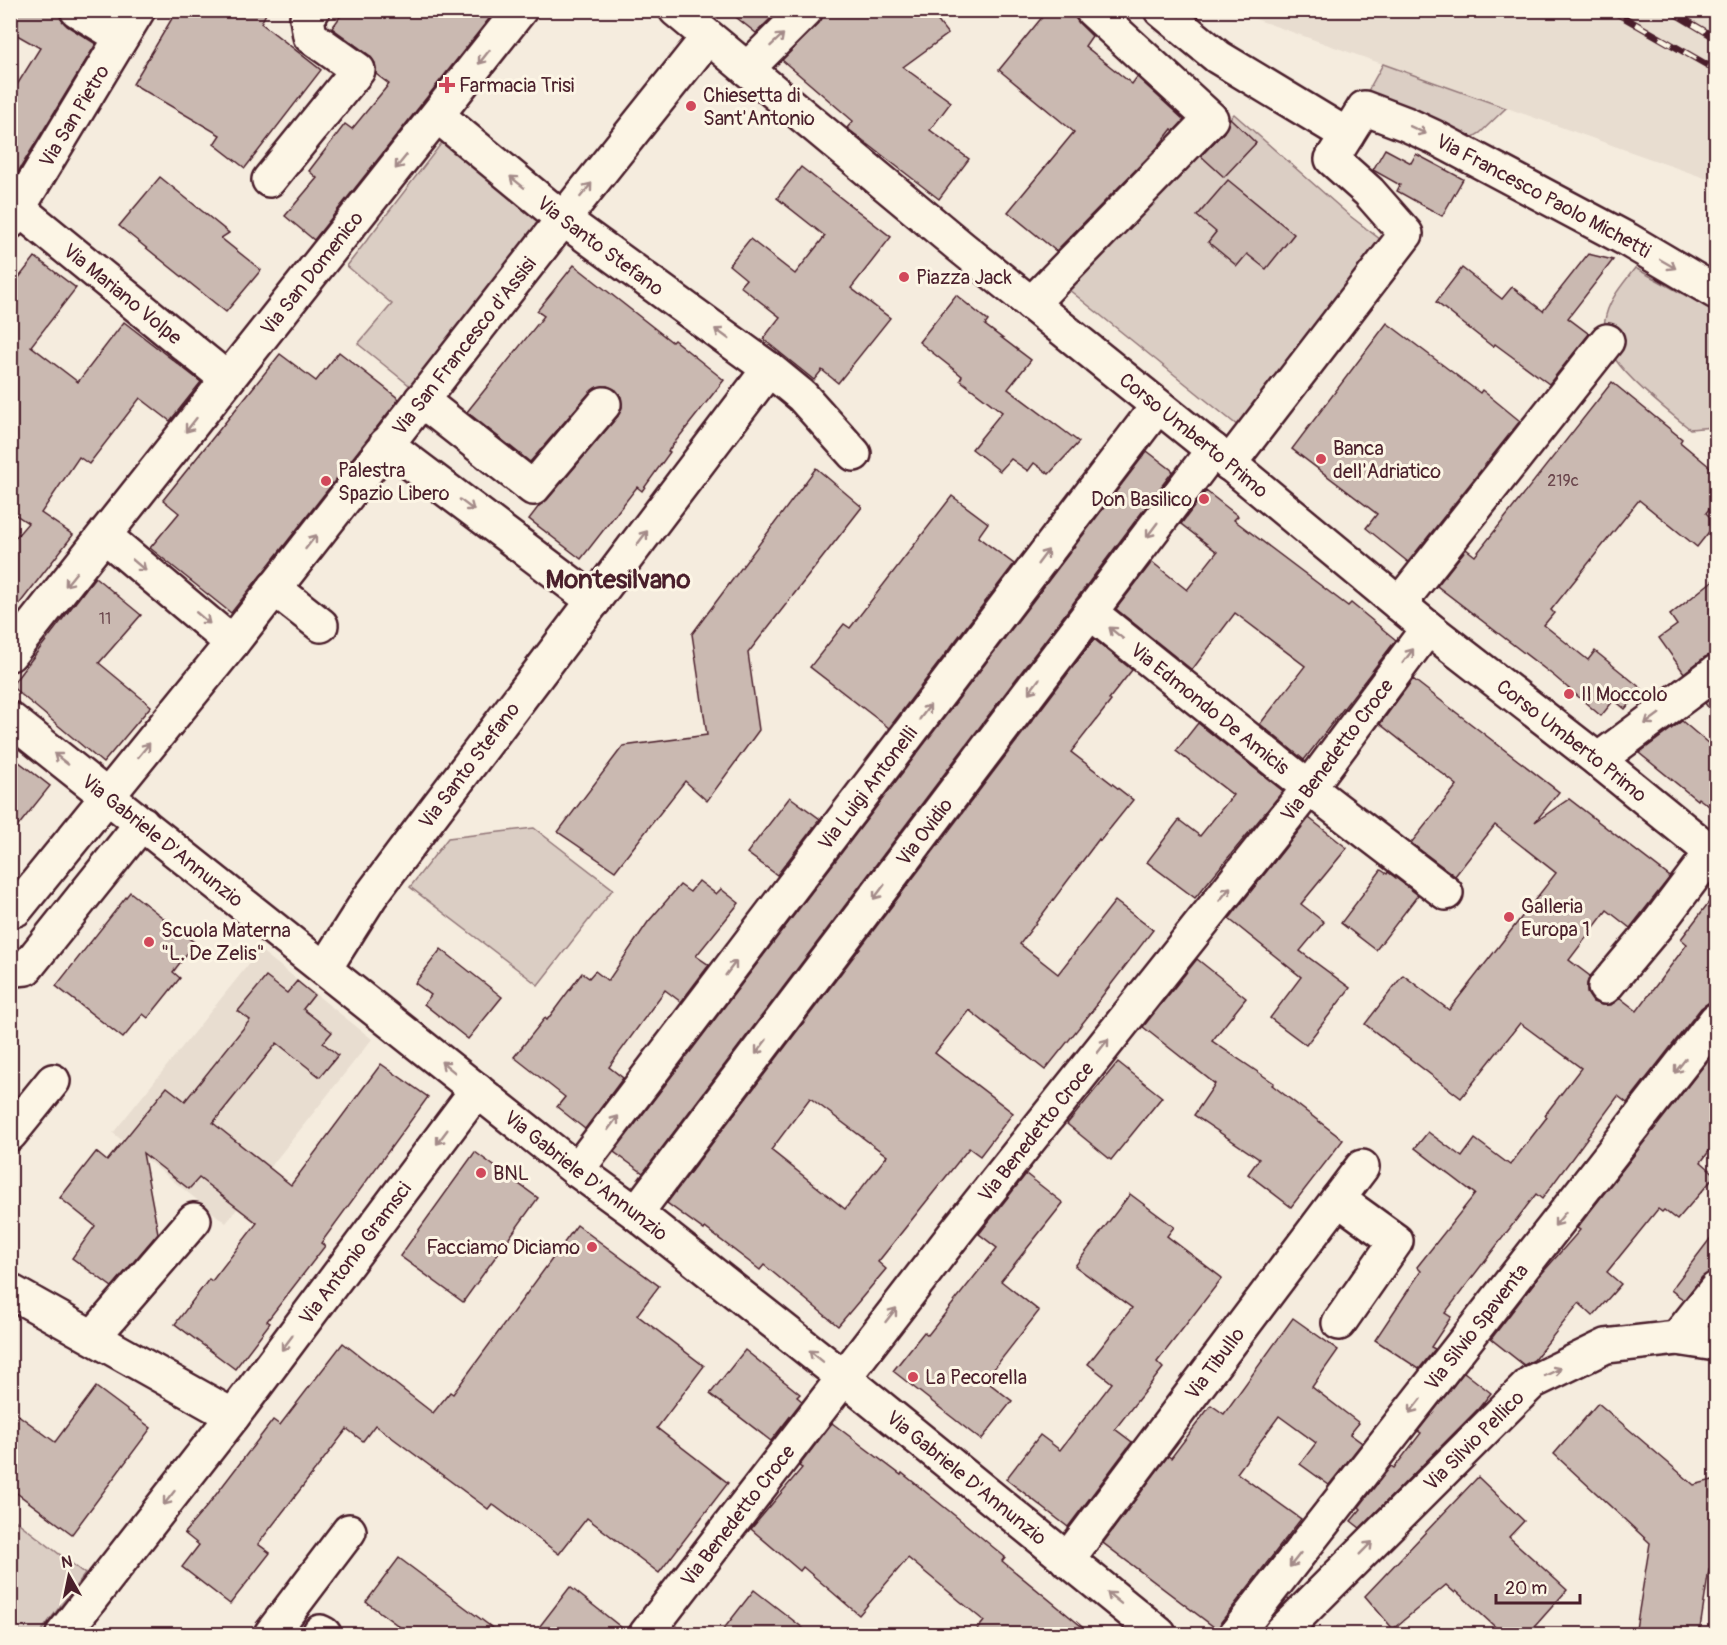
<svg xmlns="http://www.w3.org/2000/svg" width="1727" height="1645" font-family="Pangolin,sans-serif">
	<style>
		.built { fill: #e8ddd0 }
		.green { fill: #dbcec4; stroke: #927678; stroke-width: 1.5 }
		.building { fill: #cab9b1; stroke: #4a1f2b; stroke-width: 1.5; fill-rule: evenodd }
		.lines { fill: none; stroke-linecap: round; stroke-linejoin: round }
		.minor-casing { stroke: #4a1f2b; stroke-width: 38 }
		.major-casing { stroke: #4a1f2b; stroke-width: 38 }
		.minor { stroke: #fcf5e5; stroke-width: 33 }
		.major { stroke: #fcf5e5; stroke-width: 33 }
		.rail-casing { stroke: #4a1f2b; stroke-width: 7 }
		.rail { stroke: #fcf5e5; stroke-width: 4.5; stroke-dasharray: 14; stroke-linecap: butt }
		.oneway { stroke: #a38a88 }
		.poi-dot { fill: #d1495b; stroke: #fcf5e5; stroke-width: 2 }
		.labels { text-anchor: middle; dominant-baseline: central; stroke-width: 6; stroke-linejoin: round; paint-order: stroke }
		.number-label { font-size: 16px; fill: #6a464c }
		.poi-label { font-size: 20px; fill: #4a1f2b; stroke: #fcf5e5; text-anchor: start }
		.street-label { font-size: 20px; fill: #4a1f2b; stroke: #fcf5e5 }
		.district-label { font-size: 26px; font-weight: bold; fill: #4a1f2b; stroke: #fcf5e5 }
	</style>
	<rect width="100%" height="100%" fill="#f5ecde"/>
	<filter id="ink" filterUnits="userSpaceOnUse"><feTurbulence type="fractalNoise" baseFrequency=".0167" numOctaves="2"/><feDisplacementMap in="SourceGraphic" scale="12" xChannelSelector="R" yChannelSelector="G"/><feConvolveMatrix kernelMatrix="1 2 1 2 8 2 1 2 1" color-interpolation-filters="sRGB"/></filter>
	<g filter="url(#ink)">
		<g class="built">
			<polygon points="1235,11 1716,11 1716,182 1244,15"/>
			<polygon points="260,950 372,1039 226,1223 113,1133"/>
		</g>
		<g class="green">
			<polygon points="1383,64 1506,108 1480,133 1457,147 1362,102"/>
			<polygon points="1234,114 1350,216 1381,240 1238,426 1063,285 1193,157"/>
			<polygon points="447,136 551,218 414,389 358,344 392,304 347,266"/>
			<path d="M1635,268L1716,312V424L1713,427L1690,429C1667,411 1631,382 1615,359C1607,349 1602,332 1605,320C1608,300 1623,284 1635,268Z"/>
			<polygon points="534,828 613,889 538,985 410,887 448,838"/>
			<polygon points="11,1517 85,1574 39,1634 11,1634"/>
		</g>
		<g class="building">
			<polygon points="10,10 58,10 61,19 67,26 96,44 10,185 10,96 40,48 10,31"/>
			<polygon points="177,10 268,10 261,23 321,70 245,168 214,144 220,135 133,84"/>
			<polygon points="345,10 496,10 314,240 285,216 317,178 309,171 345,124 352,129 389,84 376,74 375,63 369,55 332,28"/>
			<polygon points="727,10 779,10 756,33"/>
			<polygon points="824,10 929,10 948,34 903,67 951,102 930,130 969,159 939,199 847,128 853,121 782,60 819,23"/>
			<polygon points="1048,10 1074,10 1074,16 1079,23 1092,36 1085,46 1132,84 1137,77 1184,120 1174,131 1172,129 1157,148 1056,251 1008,212 1074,132 999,70"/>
			<polygon points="1230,118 1256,143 1224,177 1201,156 1224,132"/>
			<polygon points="1385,149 1411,163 1416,154 1463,179 1442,216 1397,191 1400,185 1373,170"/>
			<polygon points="801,167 891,237 851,288 890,318 838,383 822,370 814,380 763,339 780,317 740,286 746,279 729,265 750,239 795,274 825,236 777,198"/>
			<polygon points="160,177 229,233 221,238 261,270 226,312 119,226"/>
			<polygon points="1228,180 1294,234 1266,269 1247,254 1237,266 1208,242 1216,232 1197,216"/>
			<polygon points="1588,254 1613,260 1568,318 1589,334 1549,384 1495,344 1493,347 1436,302 1462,268 1502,299 1512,287 1543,311"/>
			<polygon points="35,257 76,288 31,346 78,382 124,322 201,382 170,421 140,398 89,464 79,457 41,513 73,535 10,616 10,544 28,523 10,511 10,289"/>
			<polygon points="574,265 672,342 674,340 724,380 668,451 670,452 642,491 637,487 581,559 529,519 539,506 547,500 618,416 622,407 621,397 616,390 607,386 597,387 590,392 530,462 467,412 544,316 537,311"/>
			<polygon points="956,295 988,321 985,325 1031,360 1008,389 1079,442 1049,474 1034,463 1028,471 1011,459 1000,471 972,449 1002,412 960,380 962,376 919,342"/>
			<polygon points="1387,323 1480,393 1482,390 1520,421 1408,562 1366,528 1377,514 1292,449"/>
			<polygon points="339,352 399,399 231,613 150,548 179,513 163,500 280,354 316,381"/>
			<polygon points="1612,382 1682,439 1680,442 1716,472 1716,500 1706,513 1716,523 1697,547 1639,500 1551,610 1554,613 1544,625 1588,660 1595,651 1642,689 1625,709 1614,700 1601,716 1554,676 1437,586 1466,549 1475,556"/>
			<polygon points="1147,451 1173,471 643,1173 614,1152"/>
			<polygon points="816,468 862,507 748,653 759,730 707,801 685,781 615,871 558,832 623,746 707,735 692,634"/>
			<polygon points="1206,491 1238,516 1234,520 1348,606 1351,603 1396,640 1304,760 1260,724 1305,666 1235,613 1192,670 1116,609 1152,562 1187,590 1217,552 1181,524"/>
			<polygon points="952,496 988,523 978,537 1014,564 889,728 810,667 844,624 850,628"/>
			<polygon points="95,577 141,615 99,663 151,706 103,763 11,686"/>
			<polygon points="1716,578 1716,654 1705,657 1684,673 1659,638 1677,625 1670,615"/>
			<path d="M1094,639L1132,670L1109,699L1111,701L1071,752L1133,800L1100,841L1099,839L1020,944L1058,974L1115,901L1153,930L1096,1004L1097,1005L1045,1070L969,1010L935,1053L1013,1113L980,1156L969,1148L878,1262L886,1269L838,1326L764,1265L760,1270L705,1228L704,1230L667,1203ZM810,1098L887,1156L845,1209L771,1150Z"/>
			<polygon points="1413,679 1559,792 1535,822 1569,799 1670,877 1630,928 1607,910 1569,960 1590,976 1587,984 1587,993 1593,1002 1602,1005 1611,1005 1620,998 1637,1011 1687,944 1681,939 1716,893 1716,1002 1708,1003 1701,1008 1627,1103 1618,1096 1542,1199 1536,1194 1445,1313 1451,1317 1431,1347 1435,1349 1419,1369 1375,1340 1421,1271 1417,1267 1475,1194 1415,1148 1428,1132 1462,1157 1475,1139 1510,1165 1547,1117 1545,1115 1581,1068 1520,1023 1461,1098 1365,1024 1403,975 1449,1010 1556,873 1495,825 1455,876 1411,843 1457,785 1380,724"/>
			<polygon points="1716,695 1716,719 1705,703"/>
			<polygon points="1682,721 1716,750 1716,811 1698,798 1697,800 1639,753"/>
			<polygon points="1198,723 1283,791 1195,898 1147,862 1179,820 1200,836 1233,795 1176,751"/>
			<polygon points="10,755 50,786 10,836"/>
			<polygon points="790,797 820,819 777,875 747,853"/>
			<polygon points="1309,818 1347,848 1301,904 1324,922 1300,951 1350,988 1306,1045 1270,1018 1301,977 1229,919"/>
			<polygon points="1381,870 1387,874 1388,872 1418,895 1376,950 1341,923"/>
			<polygon points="699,881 716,894 721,889 739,903 696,956 709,965 681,1002 665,990 609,1067 623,1078 585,1129 557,1107 565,1097 514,1057 545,1018 547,1020 582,973 589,978 595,971 608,981 648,922 680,885 690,892"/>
			<polygon points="130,892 195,943 173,972 180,978 148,1018 143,1014 123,1038 56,986"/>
			<polygon points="441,949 502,997 468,1039 424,1004 431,995 415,983"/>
			<polygon points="1197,959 1246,998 1212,1041 1274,1083 1272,1085 1343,1140 1291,1207 1248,1174 1259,1159 1194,1115 1215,1084 1143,1027"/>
			<polygon points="266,977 287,993 297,981 314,995 303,1009 332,1032 323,1043 338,1055 320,1077 277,1043 213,1123 291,1185 381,1064 428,1097 321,1243 325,1246 267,1321 270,1323 235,1369 175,1324 209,1279 212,1281 257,1223 199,1178 189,1189 143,1153 158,1233 112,1287 72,1258 95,1226 60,1198 96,1152 107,1161 167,1087 185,1101 250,1020 238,1011"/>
			<polygon points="1716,1050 1716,1142 1701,1162 1716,1175 1677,1220 1664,1210 1662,1212 1658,1209 1607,1272 1621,1284 1593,1316 1579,1303 1534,1360 1524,1365 1491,1339 1537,1279 1580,1230 1577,1228"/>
			<polygon points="1118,1062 1162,1097 1111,1160 1067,1124"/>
			<polygon points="475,1152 538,1198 463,1302 400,1256"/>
			<polygon points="1026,1174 1063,1203 1001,1281 1039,1311 985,1380 1012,1401 981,1440 893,1371 924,1332 928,1335 997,1248 979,1234"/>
			<polygon points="1130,1194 1174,1227 1167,1236 1222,1278 1157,1362 1163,1368 1115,1429 1132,1442 1068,1527 1006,1479 1040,1435 1060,1450 1112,1383 1088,1364 1132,1308 1075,1266"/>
			<polygon points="577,1225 659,1286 637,1315 704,1366 657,1428 728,1483 659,1573 587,1518 559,1554 492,1504 488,1509 375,1425 363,1441 347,1429 258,1544 270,1553 230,1604 182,1567 199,1545 184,1533 208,1505 273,1420 280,1425 343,1343 433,1413 450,1392 453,1394"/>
			<polygon points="1716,1231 1716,1269 1702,1277 1684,1300 1671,1290"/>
			<polygon points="1293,1318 1338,1350 1312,1387 1359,1423 1350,1434 1362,1443 1329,1485 1300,1464 1316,1443 1279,1416 1237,1473 1301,1519 1221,1622 1218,1630 1103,1543 1168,1456 1171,1458 1211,1405 1224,1414"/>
			<polygon points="745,1350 800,1394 797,1397 802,1401 771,1441 710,1394"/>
			<polygon points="1464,1372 1491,1393 1478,1409 1360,1528 1351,1521 1361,1509 1359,1507 1391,1466 1394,1468 1421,1433 1418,1431"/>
			<polygon points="96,1387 151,1428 72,1534 10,1488 10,1409 55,1442"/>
			<polygon points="1598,1403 1694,1485 1716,1479 1716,1561 1709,1570 1699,1635 1635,1635 1650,1543 1554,1454"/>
			<polygon points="832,1423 901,1475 902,1473 964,1523 1005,1557 1002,1561 1092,1635 973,1635 984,1621 908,1558 859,1615 803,1567 800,1571 751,1529 802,1468 799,1466"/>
			<polygon points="1478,1477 1524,1521 1509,1537 1567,1590 1527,1635 1504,1635 1456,1591 1455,1593 1446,1585 1393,1629 1365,1596"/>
			<polygon points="399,1558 502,1635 411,1635 366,1602"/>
			<polygon points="570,1587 627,1632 628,1635 533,1635"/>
			<polygon points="754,1590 763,1597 812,1635 719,1635"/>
		</g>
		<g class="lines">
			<g class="minor-casing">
				<g id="minor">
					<polyline points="77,10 121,37"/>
					<polyline points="1161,10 1218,57 1347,135"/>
					<polyline points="747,69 806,10"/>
					<path id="s1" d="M438,116L563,219L769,369L802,396L854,454"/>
					<polyline points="269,180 358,70 310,36 307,18 313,10"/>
					<path id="s2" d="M19,209L227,379"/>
					<path id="s3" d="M10,222L138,10"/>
					<polyline points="1031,304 1211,119 1092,10"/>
					<polyline points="421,400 533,488 604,404"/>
					<polyline points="386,444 594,601"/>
					<path id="s4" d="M1229,464L1406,234L1369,192L1332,159L1364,108L1406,124L1434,137L1628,240L1716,292"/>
					<polyline points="105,536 232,643"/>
					<polyline points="274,588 321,625"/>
					<polyline points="1399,604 1607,341"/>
					<path id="s5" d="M1090,612L1309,788L1446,893"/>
					<path id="s6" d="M10,654L520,10"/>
					<path id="s7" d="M10,719L577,1170L636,1213L843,1377L1159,1634"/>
					<polyline points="1598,760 1716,672"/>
					<path id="s8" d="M10,911L16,909L232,643L563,219L708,37"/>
					<polyline points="10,965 16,969 26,968 142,823"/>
					<path id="s9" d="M325,968L370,897L420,830L769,369"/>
					<polyline points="1605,987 1657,925 1712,852"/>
					<polyline points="10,1134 53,1081"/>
					<path id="s10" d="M577,1170L1157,407"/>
					<polyline points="1338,1199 1396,1241 1339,1323"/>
					<path id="s11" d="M636,1213L1213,450"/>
					<polyline points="10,1291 233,1416"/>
					<polyline points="93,1337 194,1220"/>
					<polyline points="1677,1338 1716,1289"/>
					<path id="s12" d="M1067,1560L1362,1167"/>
					<polyline points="320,1632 324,1634"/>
					<path id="s13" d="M63,1634L233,1416L477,1090"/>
					<polyline points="271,1634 349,1531"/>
					<path id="s14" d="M646,1634L956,1232L1309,788L1428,628"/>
					<path id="s15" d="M1236,1634L1716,1020"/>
					<path id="s16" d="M1280,1634L1532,1382L1606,1346L1677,1338L1716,1344"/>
				</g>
			</g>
			<g class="major-casing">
				<g id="major">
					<path id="s17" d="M676,10L962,248L1213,450L1428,628L1598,760L1716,856"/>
				</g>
			</g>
			<use href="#minor" class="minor"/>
			<use href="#major" class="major"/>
			<g class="rail-casing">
				<g id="rail">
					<polyline points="1611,10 1716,70"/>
					<polyline points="1669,10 1716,38"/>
				</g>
			</g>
			<use href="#rail" class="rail"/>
		</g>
		<defs><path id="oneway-shaft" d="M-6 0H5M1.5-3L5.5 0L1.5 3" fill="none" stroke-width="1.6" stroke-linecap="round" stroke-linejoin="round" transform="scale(1.5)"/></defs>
		<g class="oneway">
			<use href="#oneway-shaft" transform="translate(777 40) rotate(-43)"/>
			<use href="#oneway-shaft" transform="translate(484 57) rotate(128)"/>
			<use href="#oneway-shaft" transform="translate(1418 130) rotate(25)"/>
			<use href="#oneway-shaft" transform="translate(401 162) rotate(129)"/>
			<use href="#oneway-shaft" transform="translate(517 182) rotate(-141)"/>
			<use href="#oneway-shaft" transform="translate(586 190) rotate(-51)"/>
			<use href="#oneway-shaft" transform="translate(1668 264) rotate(30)"/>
			<use href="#oneway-shaft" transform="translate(722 334) rotate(-144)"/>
			<use href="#oneway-shaft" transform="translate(191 425) rotate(128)"/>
			<use href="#oneway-shaft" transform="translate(467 505) rotate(37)"/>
			<use href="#oneway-shaft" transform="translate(1152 530) rotate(127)"/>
			<use href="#oneway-shaft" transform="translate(642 538) rotate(-53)"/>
			<use href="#oneway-shaft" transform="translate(311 542) rotate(-52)"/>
			<use href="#oneway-shaft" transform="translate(1043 557) rotate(-53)"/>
			<use href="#oneway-shaft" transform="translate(139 565) rotate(40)"/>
			<use href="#oneway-shaft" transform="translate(71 579) rotate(129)"/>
			<use href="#oneway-shaft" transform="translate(203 618) rotate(40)"/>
			<use href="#oneway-shaft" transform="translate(1116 633) rotate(-141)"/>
			<use href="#oneway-shaft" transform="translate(1408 656) rotate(-53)"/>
			<use href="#oneway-shaft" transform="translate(1034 686) rotate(127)"/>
			<use href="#oneway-shaft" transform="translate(925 712) rotate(-53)"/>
			<use href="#oneway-shaft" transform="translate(1652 719) rotate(144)"/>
			<use href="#oneway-shaft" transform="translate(144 750) rotate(-51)"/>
			<use href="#oneway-shaft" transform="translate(61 759) rotate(-142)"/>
			<use href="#oneway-shaft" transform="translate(879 892) rotate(127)"/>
			<use href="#oneway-shaft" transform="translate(1225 894) rotate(-52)"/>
			<use href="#oneway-shaft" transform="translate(731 968) rotate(-53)"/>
			<use href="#oneway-shaft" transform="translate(1103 1046) rotate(-52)"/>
			<use href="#oneway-shaft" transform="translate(761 1047) rotate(127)"/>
			<use href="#oneway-shaft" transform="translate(1680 1066) rotate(128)"/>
			<use href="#oneway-shaft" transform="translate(448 1067) rotate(-141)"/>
			<use href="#oneway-shaft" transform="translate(613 1123) rotate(-53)"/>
			<use href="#oneway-shaft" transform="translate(442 1137) rotate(127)"/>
			<use href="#oneway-shaft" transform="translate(1560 1219) rotate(128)"/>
			<use href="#oneway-shaft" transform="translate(891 1315) rotate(-52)"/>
			<use href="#oneway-shaft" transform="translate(287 1343) rotate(127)"/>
			<use href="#oneway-shaft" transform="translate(816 1356) rotate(-141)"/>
			<use href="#oneway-shaft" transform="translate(1553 1372) rotate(-26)"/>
			<use href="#oneway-shaft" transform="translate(1415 1406) rotate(128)"/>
			<use href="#oneway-shaft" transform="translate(169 1498) rotate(128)"/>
			<use href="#oneway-shaft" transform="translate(1366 1548) rotate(-45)"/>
			<use href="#oneway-shaft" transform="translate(1295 1560) rotate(128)"/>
			<use href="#oneway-shaft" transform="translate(1114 1598) rotate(-141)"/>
		</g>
	</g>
	<g class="poi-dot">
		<path d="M444 76h6v6h6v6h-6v6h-6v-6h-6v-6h6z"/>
		<circle cx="691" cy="106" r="6"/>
		<circle cx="904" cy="277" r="6"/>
		<circle cx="1321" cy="459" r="6"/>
		<circle cx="326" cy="481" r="6"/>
		<circle cx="1204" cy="499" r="6"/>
		<circle cx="1569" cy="694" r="6"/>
		<circle cx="1509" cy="917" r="6"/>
		<circle cx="149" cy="942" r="6"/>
		<circle cx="481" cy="1173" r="6"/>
		<circle cx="592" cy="1247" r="6"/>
		<circle cx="913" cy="1377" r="6"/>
	</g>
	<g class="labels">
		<g class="number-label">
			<text x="1563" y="481">219c</text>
			<text x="105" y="619">11</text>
		</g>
		<g class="poi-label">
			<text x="459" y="85">Farmacia Trisi</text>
			<text x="703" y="95">Chiesetta di<tspan x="703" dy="23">Sant'Antonio</tspan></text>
			<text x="916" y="277">Piazza Jack</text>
			<text x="1333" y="448">Banca<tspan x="1333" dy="23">dell'Adriatico</tspan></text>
			<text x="338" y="470">Palestra<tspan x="338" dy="23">Spazio Libero</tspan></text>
			<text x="1192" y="499" text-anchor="end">Don Basilico</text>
			<text x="1581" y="694">Il Moccolo</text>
			<text x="1521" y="906">Galleria<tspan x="1521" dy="23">Europa 1</tspan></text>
			<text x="161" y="930">Scuola Materna<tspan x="161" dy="23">"L. De Zelis"</tspan></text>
			<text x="493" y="1173">BNL</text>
			<text x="580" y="1247" text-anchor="end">Facciamo Diciamo</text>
			<text x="925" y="1377">La Pecorella</text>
		</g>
		<g class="street-label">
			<text stroke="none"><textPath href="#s3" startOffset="124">Via San Pietro</textPath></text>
			<text stroke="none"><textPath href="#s4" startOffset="656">Via Francesco Paolo Michetti</textPath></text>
			<text stroke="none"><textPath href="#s1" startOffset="208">Via Santo Stefano</textPath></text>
			<text stroke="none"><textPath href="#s6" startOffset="486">Via San Domenico</textPath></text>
			<text stroke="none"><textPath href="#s2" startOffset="134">Via Mariano Volpe</textPath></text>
			<text stroke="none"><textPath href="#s8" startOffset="726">Via San Francesco d'Assisi</textPath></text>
			<text stroke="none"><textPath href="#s17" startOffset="670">Corso Umberto Primo</textPath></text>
			<text stroke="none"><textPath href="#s5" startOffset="154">Via Edmondo De Amicis</textPath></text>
			<text stroke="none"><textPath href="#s17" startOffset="1156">Corso Umberto Primo</textPath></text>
			<text stroke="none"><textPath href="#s14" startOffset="1122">Via Benedetto Croce</textPath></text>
			<text stroke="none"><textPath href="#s9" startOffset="249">Via Santo Stefano</textPath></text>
			<text stroke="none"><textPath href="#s10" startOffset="480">Via Luigi Antonelli</textPath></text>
			<text stroke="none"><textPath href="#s11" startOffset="478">Via Ovidio</textPath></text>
			<text stroke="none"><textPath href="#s7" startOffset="195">Via Gabriele D'Annunzio</textPath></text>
			<text stroke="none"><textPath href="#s14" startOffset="636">Via Benedetto Croce</textPath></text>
			<text stroke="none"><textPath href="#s7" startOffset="735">Via Gabriele D'Annunzio</textPath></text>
			<text stroke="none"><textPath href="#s13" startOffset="480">Via Antonio Gramsci</textPath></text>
			<text stroke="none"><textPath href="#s15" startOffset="390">Via Silvio Spaventa</textPath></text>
			<text stroke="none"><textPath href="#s12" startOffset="246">Via Tibullo</textPath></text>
			<text stroke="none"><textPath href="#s16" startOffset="274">Via Silvio Pellico</textPath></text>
			<text stroke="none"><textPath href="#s7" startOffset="1221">Via Gabriele D'Annunzio</textPath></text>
			<text stroke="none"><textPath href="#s14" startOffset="150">Via Benedetto Croce</textPath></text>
		</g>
		<g class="district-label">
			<text x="618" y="580">Montesilvano</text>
		</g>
	</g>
	<rect width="1727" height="1645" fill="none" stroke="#fcf5e5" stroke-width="36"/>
	<rect x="18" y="18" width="1691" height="1609" fill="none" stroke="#4a1f2b" stroke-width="2" filter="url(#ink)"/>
	<g transform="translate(69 1576) rotate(351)" stroke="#fcf5e5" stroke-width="4.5" paint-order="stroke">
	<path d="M0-4.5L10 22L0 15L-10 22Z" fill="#4a1f2b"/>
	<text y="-9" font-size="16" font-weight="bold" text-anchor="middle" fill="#4a1f2b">N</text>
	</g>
	<path d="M1496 1594v9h84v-9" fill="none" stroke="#4a1f2b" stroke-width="3"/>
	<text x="1505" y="1594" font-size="18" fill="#4a1f2b" stroke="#fcf5e5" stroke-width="4.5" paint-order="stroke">20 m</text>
</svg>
